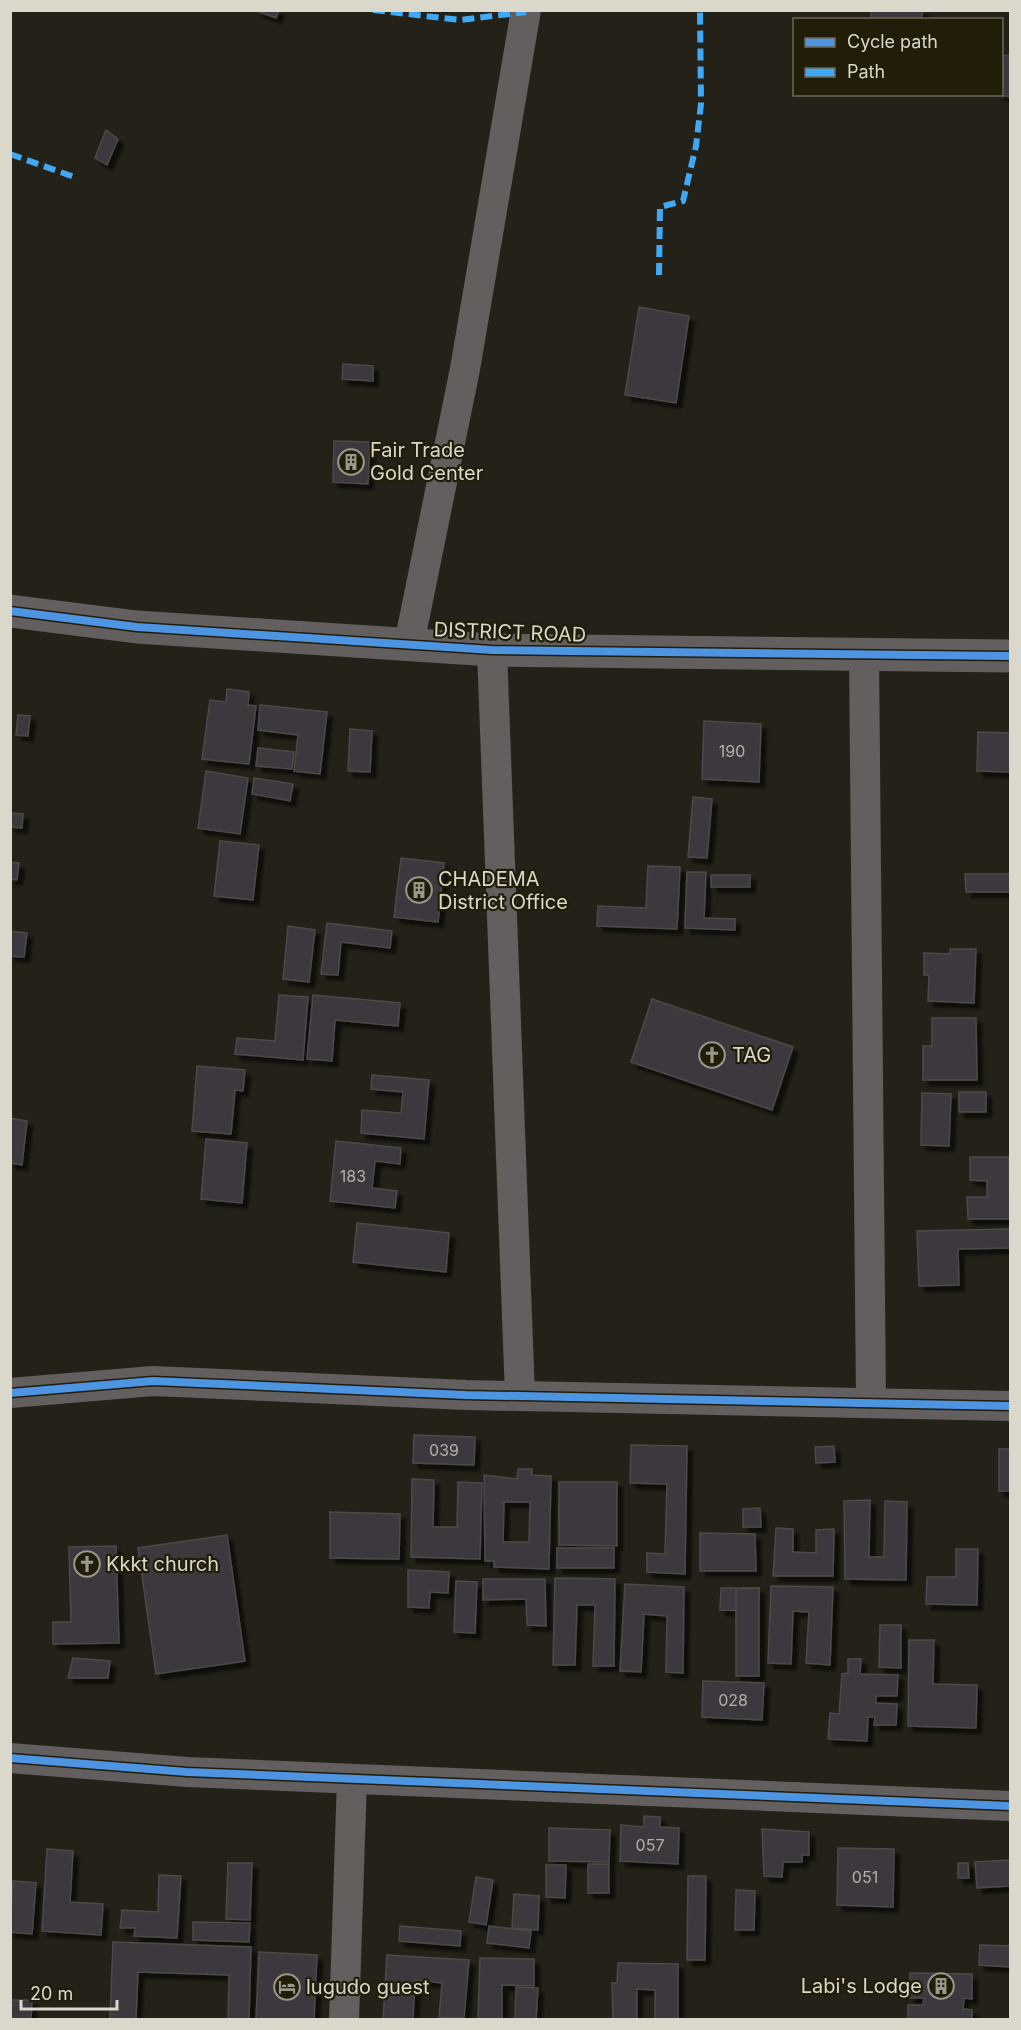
<svg xmlns="http://www.w3.org/2000/svg" width="1021" height="2030" font-family="Inter,sans-serif">
	<style>
		.building { fill: #3e373c; stroke: #4c4a48; stroke-width: 1.5; fill-rule: evenodd; filter: url(#shadow) }
		.lines { fill: none; stroke-linecap: round; stroke-linejoin: round }
		.minor { stroke: #635f5f; stroke-width: 30 }
		.tertiary { stroke: #635f5f; stroke-width: 33 }
		.quiet { stroke: #3fa9f5; stroke-width: 6; stroke-dasharray: 12 6; stroke-linecap: butt }
		.cycleway-casing { stroke: #211d09; stroke-width: 11 }
		.cycleway { stroke: #4d94e3; stroke-width: 8 }
		.labels { text-anchor: middle; dominant-baseline: central; stroke-width: 4.5; stroke-linejoin: round; paint-order: stroke }
		.number-label { font-size: 16px; fill: #b3b0a7 }
		.poi-label { font-size: 20px; fill: #dad8cb; stroke: #211d09; text-anchor: start }
		.street-label { font-size: 20px; fill: #dad8cb; stroke: #211d09 }
	</style>
	<defs>
		<filter id="shadow"><feDropShadow dx="5.5" dy="5.5" stdDeviation="1.5" flood-color="#0009"/></filter>
	</defs>
	<rect width="100%" height="100%" fill="#242218"/>
	<g class="building">
		<polygon points="254,10 279,10 276,18"/>
		<polygon points="872,10 923,10 921,20 870,20"/>
		<polygon points="1002,55 1010,56 1010,97 996,94 1002,94"/>
		<polygon points="106,130 118,139 107,165 95,158"/>
		<polygon points="639,307 689,316 676,403 625,395"/>
		<polygon points="343,364 373,366 373,381 342,379"/>
		<polygon points="334,441 370,442 368,484 333,482"/>
		<polygon points="227,689 249,692 248,705 256,706 249,764 202,759 210,700 226,702"/>
		<polygon points="260,705 327,712 320,774 294,771 298,735 258,730"/>
		<polygon points="18,715 30,716 28,736 16,735"/>
		<polygon points="704,721 761,724 759,782 702,779"/>
		<polygon points="350,729 372,731 370,772 348,771"/>
		<polygon points="978,732 1010,733 1010,772 977,771"/>
		<polygon points="258,748 294,752 292,769 256,766"/>
		<polygon points="206,771 248,778 240,834 198,828"/>
		<polygon points="254,778 293,784 290,801 252,794"/>
		<polygon points="693,797 712,799 707,858 688,857"/>
		<polygon points="10,813 23,814 22,828 10,827"/>
		<polygon points="220,841 259,845 253,900 214,896"/>
		<polygon points="401,858 444,863 438,922 394,917"/>
		<polygon points="10,862 19,863 17,880 10,879"/>
		<polygon points="648,866 680,867 677,929 597,926 598,906 646,908"/>
		<polygon points="687,872 706,872 704,918 735,919 735,930 685,928"/>
		<polygon points="965,874 1010,874 1010,892 966,892"/>
		<rect x="711" y="875" width="39" height="12"/>
		<polygon points="327,923 392,931 390,948 341,942 338,975 321,974"/>
		<polygon points="288,926 315,930 309,982 283,979"/>
		<polygon points="10,931 27,933 24,957 10,956"/>
		<polygon points="950,949 976,949 974,1003 928,1001 929,975 924,975 924,953 950,954"/>
		<polygon points="279,995 308,997 303,1060 235,1054 237,1038 275,1041"/>
		<polygon points="313,995 400,1003 398,1026 335,1020 332,1061 307,1059"/>
		<polygon points="652,999 793,1047 772,1110 631,1062"/>
		<polygon points="932,1018 976,1018 977,1080 923,1080 923,1046 932,1046"/>
		<polygon points="197,1066 245,1070 243,1091 235,1090 231,1134 192,1131"/>
		<polygon points="372,1075 429,1080 424,1139 361,1133 362,1110 401,1113 403,1092 371,1089"/>
		<rect x="959" y="1092" width="27" height="20"/>
		<polygon points="922,1093 951,1094 949,1146 921,1145"/>
		<polygon points="10,1118 27,1121 22,1165 10,1163"/>
		<polygon points="206,1139 247,1143 242,1203 201,1199"/>
		<polygon points="336,1141 401,1148 400,1164 375,1161 372,1188 397,1191 395,1208 330,1201"/>
		<polygon points="970,1157 1009,1157 1010,1219 968,1219 967,1197 987,1197 987,1181 970,1180"/>
		<polygon points="357,1223 449,1233 446,1272 353,1262"/>
		<polygon points="1010,1229 1010,1248 958,1249 959,1285 919,1286 917,1231"/>
		<polygon points="414,1435 475,1437 474,1465 413,1463"/>
		<polygon points="631,1445 687,1446 685,1574 647,1572 647,1553 665,1554 667,1484 630,1483"/>
		<polygon points="834,1446 835,1462 816,1463 815,1447"/>
		<rect x="999" y="1449" width="11" height="42"/>
		<path d="M518,1469H532V1475L551,1476L549,1569L494,1567V1561H485L484,1475L517,1479ZM504,1502H530L529,1542H503Z"/>
		<polygon points="412,1479 434,1480 433,1527 457,1527 458,1482 482,1483 480,1559 411,1557"/>
		<polygon points="559,1482 617,1482 617,1546 559,1545"/>
		<polygon points="870,1500 869,1557 884,1557 885,1501 907,1502 906,1580 845,1579 844,1501"/>
		<polygon points="760,1508 761,1527 743,1527 743,1509"/>
		<polygon points="330,1512 400,1514 399,1559 330,1558"/>
		<polygon points="776,1528 793,1529 793,1552 816,1553 816,1530 834,1529 833,1576 773,1576"/>
		<polygon points="700,1533 755,1534 756,1571 700,1571"/>
		<polygon points="227,1535 245,1661 156,1674 138,1548"/>
		<polygon points="116,1546 119,1643 53,1644 53,1622 71,1622 69,1547"/>
		<rect x="557" y="1548" width="57" height="20"/>
		<polygon points="956,1549 978,1549 977,1605 926,1604 927,1577 956,1577"/>
		<polygon points="408,1570 449,1572 448,1593 430,1592 429,1608 408,1607"/>
		<polygon points="555,1578 615,1579 614,1666 593,1666 595,1605 577,1605 575,1665 553,1665"/>
		<polygon points="483,1579 545,1579 546,1626 527,1625 526,1599 483,1600"/>
		<polygon points="456,1581 477,1582 475,1633 454,1632"/>
		<polygon points="625,1584 684,1587 683,1673 666,1672 667,1616 644,1614 641,1672 620,1671"/>
		<polygon points="771,1586 833,1587 830,1665 806,1663 809,1612 793,1611 791,1664 768,1663"/>
		<polygon points="721,1588 759,1588 758,1611 720,1610"/>
		<polygon points="759,1588 759,1676 736,1676 736,1589"/>
		<polygon points="880,1625 901,1625 901,1668 879,1667"/>
		<polygon points="909,1640 934,1640 933,1684 977,1685 976,1728 908,1726"/>
		<polygon points="73,1658 110,1661 108,1678 68,1678"/>
		<polygon points="848,1659 861,1659 860,1674 898,1675 897,1696 876,1696 876,1703 897,1704 896,1725 874,1725 875,1717 868,1717 867,1741 828,1739 830,1713 839,1714 842,1674 848,1673"/>
		<polygon points="703,1681 764,1683 762,1720 702,1717"/>
		<polygon points="644,1816 660,1817 660,1827 679,1828 678,1864 620,1861 621,1825 644,1827"/>
		<polygon points="549,1828 610,1830 609,1862 549,1861"/>
		<polygon points="762,1829 809,1832 809,1855 802,1855 802,1862 783,1862 782,1877 764,1876"/>
		<polygon points="838,1848 894,1849 893,1907 837,1905"/>
		<polygon points="47,1849 73,1851 70,1902 103,1904 101,1935 42,1931"/>
		<polygon points="1010,1860 1010,1886 977,1888 975,1862"/>
		<polygon points="228,1863 252,1863 250,1920 226,1919"/>
		<polygon points="958,1863 968,1863 969,1878 958,1878"/>
		<rect x="588" y="1864" width="21" height="29"/>
		<polygon points="546,1865 566,1865 565,1898 546,1897"/>
		<polygon points="159,1875 181,1876 177,1938 134,1936 135,1928 120,1928 122,1910 158,1912"/>
		<polygon points="688,1876 706,1876 705,1960 687,1960"/>
		<polygon points="476,1877 493,1880 486,1925 469,1922"/>
		<polygon points="13,1881 36,1883 32,1934 10,1932"/>
		<polygon points="736,1890 755,1891 754,1930 735,1930"/>
		<polygon points="514,1894 539,1896 538,1930 512,1928"/>
		<polygon points="193,1922 250,1923 249,1942 193,1940"/>
		<polygon points="400,1926 461,1931 460,1946 399,1941"/>
		<polygon points="489,1926 531,1931 529,1948 487,1943"/>
		<polygon points="113,1942 251,1947 249,2020 228,2020 229,1975 138,1972 136,2019 144,2020 110,2020"/>
		<polygon points="980,1945 1010,1946 1010,1967 979,1965"/>
		<polygon points="259,1952 317,1955 314,2020 256,2020"/>
		<polygon points="387,1955 469,1960 464,2018 439,2017 442,1983 415,1980 413,2020 383,2019"/>
		<polygon points="480,1958 534,1959 534,1986 502,1985 502,2020 478,2020"/>
		<polygon points="618,1963 678,1964 678,2020 655,2020 655,1990 637,1989 637,2020 613,2020 612,1983 617,1983"/>
		<polygon points="910,1973 972,1974 972,1999 964,1998 963,2009 972,2010 972,2020 908,2020 908,2005 923,2005 924,1998 909,1998"/>
		<polygon points="516,1987 538,1988 536,2020 515,2020"/>
		<polygon points="10,2000 32,2000 31,2020 10,2020"/>
	</g>
	<g class="lines">
		<g class="minor">
			<polyline points="409,644 465,369 526,10"/>
			<polyline points="492,650 520,1396"/>
			<polyline points="864,654 871,1403"/>
			<polyline points="10,1393 153,1381 466,1395 1010,1406"/>
			<polyline points="10,1758 187,1772 1010,1806"/>
			<polyline points="344,2020 352,1779"/>
		</g>
		<polyline class="tertiary" points="10,611 137,627 492,650 1010,656"/>
		<g class="quiet">
			<polyline points="373,10 460,20 526,12"/>
			<polyline points="10,154 77,178"/>
			<polyline points="659,275 660,207 683,201 696,146 701,104 700,10"/>
		</g>
		<g class="cycleway-casing">
			<g id="cycleway">
				<polyline points="10,611 137,627 492,650 1010,656"/>
				<polyline points="10,1393 153,1381 466,1395 1010,1406"/>
				<polyline points="10,1758 187,1772 1010,1806"/>
			</g>
		</g>
		<use href="#cycleway" class="cycleway"/>
	</g>
	<defs>
		<g id="building-ring" transform="scale(1.35)"><circle r="9.5" fill="#211d09" stroke="#9a988c" stroke-width="1.5"/><path d="M-4-6H4V6H1V3H-1V6H-4ZM-2.5-4.3h1.7v1.8h-1.7ZM.8-4.3h1.7v1.8H.8ZM-2.5-1h1.7V.8h-1.7ZM.8-1h1.7V.8H.8Z" fill="#9a988c"/></g>
		<g id="church-ring" transform="scale(1.35)"><circle r="9.5" fill="#211d09" stroke="#9a988c" stroke-width="1.5"/><path d="M-1.2-6h2.4v3.5h3.3v2.4h-3.3V6h-2.4V-.1h-3.3v-2.4h3.3Z" fill="#9a988c"/></g>
		<g id="hotel-ring" transform="scale(1.35)"><circle r="9.5" fill="#211d09" stroke="#9a988c" stroke-width="1.5"/><path d="M-6-4.5h1.5V1H6V5H4.5V3h-9V5H-6ZM-4 0a1.8 1.8 0 1 1 3.6 0ZM.5 0V-2.5h3Q6-2.5 6 0Z" fill="#9a988c"/></g>
	</defs>
	<g fill-rule="evenodd">
		<use href="#building-ring" x="351" y="462"/>
		<use href="#building-ring" x="419" y="890"/>
		<use href="#church-ring" x="712" y="1055"/>
		<use href="#church-ring" x="87" y="1564"/>
		<use href="#building-ring" x="941" y="1986"/>
		<use href="#hotel-ring" x="287" y="1987"/>
	</g>
	<g class="labels">
		<g class="number-label">
			<text x="732" y="751">190</text>
			<text x="353" y="1176">183</text>
			<text x="444" y="1450">039</text>
			<text x="733" y="1700">028</text>
			<text x="650" y="1845">057</text>
			<text x="865" y="1877">051</text>
		</g>
		<g class="poi-label">
			<text x="370" y="450">Fair Trade<tspan x="370" dy="23">Gold Center</tspan></text>
			<text x="438" y="879">CHADEMA<tspan x="438" dy="23">District Office</tspan></text>
			<text x="732" y="1055">TAG</text>
			<text x="106" y="1564">Kkkt church</text>
			<text x="922" y="1986" text-anchor="end">Labi's Lodge</text>
			<text x="306" y="1987">lugudo guest</text>
		</g>
		<g class="street-label">
			<text transform="translate(510 632) rotate(2)">DISTRICT ROAD</text>
		</g>
	</g>
	<rect width="1021" height="2030" fill="none" stroke="#dad8cb" stroke-width="24"/>
	<rect x="793" y="18" width="210" height="78" fill="#211d09" stroke="#6b6857" stroke-width="1.5"/>
	<rect x="805" y="38" width="30" height="9" fill="#4d94e3" stroke="#6b6857" stroke-width="1.5"/>
	<text x="847" y="48" font-size="18" fill="#dad8cb">Cycle path</text>
	<rect x="805" y="68" width="30" height="9" fill="#3fa9f5" stroke="#6b6857" stroke-width="1.5"/>
	<text x="847" y="78" font-size="18" fill="#dad8cb">Path</text>
	<path d="M21 2000v9h96v-9" fill="none" stroke="#dad8cb" stroke-width="3"/>
	<text x="30" y="2000" font-size="18" fill="#dad8cb" stroke="#211d09" stroke-width="4.5" paint-order="stroke">20 m</text>
</svg>
